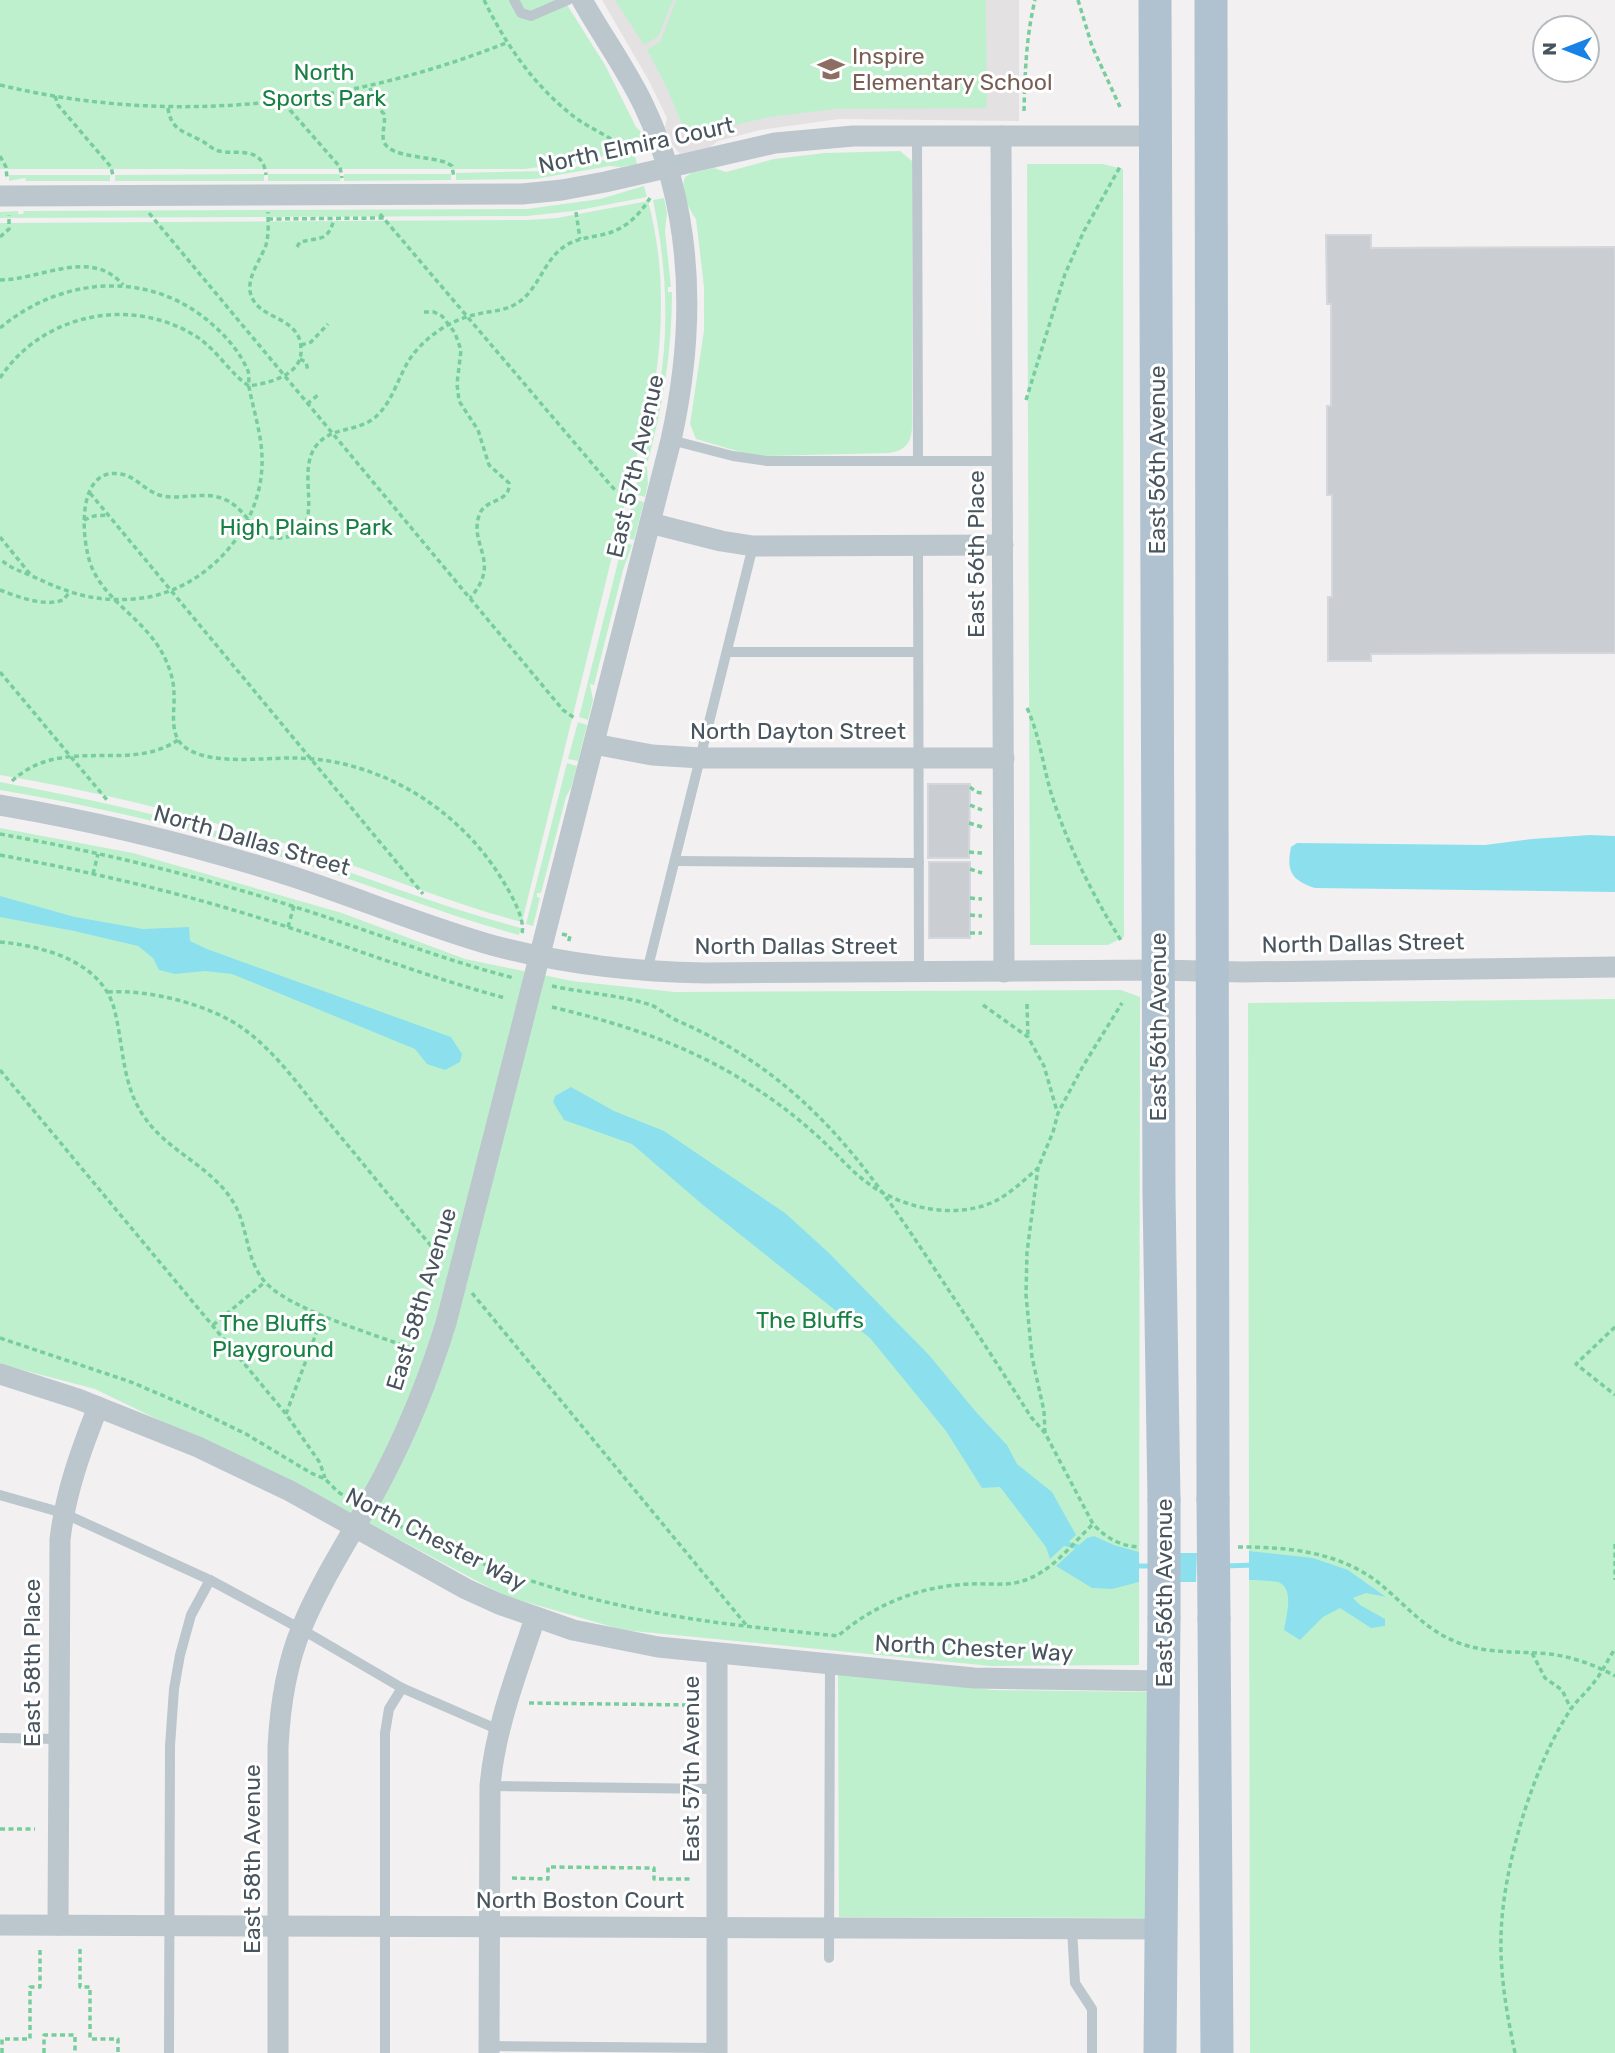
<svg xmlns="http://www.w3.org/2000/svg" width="1615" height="2053" font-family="Rubik,sans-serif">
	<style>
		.education { fill: #e4e1e3 }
		.green { fill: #bff0ce }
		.water { fill: #8ce0ed }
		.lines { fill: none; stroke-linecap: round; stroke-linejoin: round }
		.stream { stroke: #8ce0ed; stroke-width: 5 }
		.building { fill: #caced3; stroke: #d4d7dc; stroke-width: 2 }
		.path { stroke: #77ce9c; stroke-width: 3.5; stroke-dasharray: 5 3.5; stroke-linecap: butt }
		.lane { stroke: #bcc6cd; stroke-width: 10 }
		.street { stroke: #bcc6cd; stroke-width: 21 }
		.primary { stroke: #b0c2cf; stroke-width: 33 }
		.primary-bridge { stroke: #b0c2cf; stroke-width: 33 }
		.labels { text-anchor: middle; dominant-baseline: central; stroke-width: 6; stroke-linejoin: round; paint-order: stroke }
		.education-label { font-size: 23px; fill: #785e54; stroke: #fff; text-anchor: start }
		.park-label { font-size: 23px; fill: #178144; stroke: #fff }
		.street-label { font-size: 23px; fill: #48555e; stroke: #fff }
	</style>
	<rect width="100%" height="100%" fill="#f3f0f1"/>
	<polygon class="education" points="602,0 1019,0 1019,121 839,119 760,130 718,141 709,148 680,154 671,143 665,127 667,118 649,81"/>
	<g class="green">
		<polygon points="0,0 564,0 605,65 636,127 644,135 647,145 584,161 525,169 0,169"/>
		<polygon points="615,0 673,0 658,37 644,45"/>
		<polygon points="676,0 986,0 987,108 835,109 769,117 687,136 665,84 647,50 660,42"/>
		<path d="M900,151L912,161V408C912,430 916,449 889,453L768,456L747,454L696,439L690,424L704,330V287L696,219C688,208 680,191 685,177L692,173L714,168L726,172L774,159L825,153Z"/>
		<polygon points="634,152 637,164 621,167 610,166 535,179 456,180 456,173 546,171 576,167"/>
		<polygon points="1027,164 1103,164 1123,169 1124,937 1108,945 1030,945"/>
		<polygon points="264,174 264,181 115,181 115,175"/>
		<rect x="268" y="174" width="72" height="7"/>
		<polygon points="344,174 451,174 451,180 344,181"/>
		<polygon points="9,175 110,175 110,181 26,181 25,178 9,181"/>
		<polygon points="644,186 647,197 574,211 527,216 0,218 0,212 18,211 18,214 23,214 24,211 527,209 600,199"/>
		<path d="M664,198L667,213L665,231L671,287H668V292H672C672,351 663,405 648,461H645L644,466L647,467L648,484L645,497L634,494C643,459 653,424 659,389C670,326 666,263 653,200Z"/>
		<path d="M648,201C664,260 664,322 655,382L522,922C452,904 385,875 315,853C213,820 107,793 0,775V223L527,220L557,218Z"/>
		<polygon points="633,499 644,502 634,540 624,537"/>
		<polygon points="623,542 632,545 623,570 594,685 590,684 593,700 588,720 579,717"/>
		<polygon points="578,722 587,725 578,761 568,759"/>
		<polygon points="567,763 577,766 571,788 566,797 541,893 537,893 537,897 540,898 533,926 526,924"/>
		<path d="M0,782C103,801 204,825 304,857C376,880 447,909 521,928L519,935C445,915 374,886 301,863C202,831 102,807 0,790Z"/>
		<polygon points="0,828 133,853 342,913 465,959 572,981 675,992 1121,990 1140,997 1139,1665 991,1666 623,1630 505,1596 350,1513 95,1389 0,1364"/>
		<polygon points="1615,999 1615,2053 1250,2053 1248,1003"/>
		<polygon points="838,1673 993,1690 1152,1692 1147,1918 839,1917"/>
	</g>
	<g class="water">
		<path d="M1590,835L1615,836V892L1315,888C1292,880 1286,872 1291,847L1297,843L1485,845L1532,839Z"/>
		<polygon points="0,896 75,917 143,929 189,927 190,941 207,949 451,1037 462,1054 460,1062 445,1070 427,1064 415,1049 232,974 205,971 175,974 159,970 153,958 138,946 74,931 0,917"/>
		<polygon points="571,1087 614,1111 664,1131 785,1213 828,1252 929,1355 976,1412 1007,1445 1017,1464 1052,1492 1076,1535 1050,1559 1046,1547 1000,1487 982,1488 946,1431 870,1338 703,1205 632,1144 564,1120 553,1102 555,1096"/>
		<polygon points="1094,1536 1114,1545 1139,1552 1139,1582 1112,1589 1092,1588 1056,1566 1087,1538"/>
		<path d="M1249,1551L1313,1558L1348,1570L1386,1597L1366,1593L1353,1598L1360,1605L1385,1619V1626L1371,1628L1340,1608L1323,1617L1300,1640L1284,1630C1286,1617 1295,1588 1278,1582C1270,1580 1258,1581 1249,1580Z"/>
		<polygon points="1180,1553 1197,1553 1196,1582 1180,1582"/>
	</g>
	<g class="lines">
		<g class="stream">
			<polyline points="1060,1542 1081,1548"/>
			<polyline points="1133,1566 1155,1566"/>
			<polyline points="1224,1566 1256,1565"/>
		</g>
	</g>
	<g class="building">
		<polygon points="1326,235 1371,235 1371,248 1615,247 1615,653 1371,654 1371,661 1328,661 1328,597 1332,597 1332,495 1327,495 1327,406 1331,406 1331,304 1327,304"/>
		<polygon points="928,784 970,784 969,858 928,858"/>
		<rect x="929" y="862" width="41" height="76"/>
	</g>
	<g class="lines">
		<g class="path">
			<path d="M484,0C507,47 535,87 577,119C593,130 614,138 627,152"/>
			<polyline points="1078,0 1092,46 1120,107"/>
			<path d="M0,85C170,126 344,107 506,43"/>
			<path d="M370,88L376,105L384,114C386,124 381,133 384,142C390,158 432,156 447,163L452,166L454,178"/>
			<polyline points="55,96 58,105 111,167 113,176"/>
			<polyline points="287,102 290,110 340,167 342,178"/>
			<path d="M168,108C171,130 183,131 200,140C207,143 211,149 219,151C236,155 263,145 266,175"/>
			<path d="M1024,111C1025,73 1026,37 1035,0"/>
			<polyline points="0,156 6,167 7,179"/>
			<polyline points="576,212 580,239"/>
			<polyline points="149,213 563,710 576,719"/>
			<polyline points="380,214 607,481 615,490 631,496"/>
			<polyline points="268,219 384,218"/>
			<polyline points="0,237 9,229 9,215"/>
			<path d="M297,247L300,242C320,237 328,242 334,219"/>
			<path d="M0,280C40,280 91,247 123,285"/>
			<path d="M424,312H434L442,316L455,333L461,350L457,384L459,401L478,430L489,465L509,483C511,502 486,499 480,513C467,545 503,561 470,598"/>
			<path d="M0,328C62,276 151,269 213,325C227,337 241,354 248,371C250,376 248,382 249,387C254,413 263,438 262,465C260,533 201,594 134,599C93,602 68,593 32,576C20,571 10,568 0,559"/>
			<polyline points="301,345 311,342 328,324"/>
			<polyline points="300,359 306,362 308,371"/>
			<path d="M0,378C42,314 129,296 194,335C218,350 229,373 249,386C269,383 303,375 301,349C301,342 299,335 293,329C280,315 254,314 250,291C248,275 261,259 266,245C269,234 268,223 268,212"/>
			<polyline points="1026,400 1065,274 1084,231 1121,165"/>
			<polyline points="307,404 318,395"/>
			<polyline points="90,493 423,894"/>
			<polyline points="84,520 94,516 108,515"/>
			<polyline points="0,537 30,574"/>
			<path d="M0,590C18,597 45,607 63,600L69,593"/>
			<polyline points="0,672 107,800"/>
			<path d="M1027,708C1040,736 1043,767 1052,796C1069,848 1093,896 1122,942"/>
			<path d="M12,781C63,734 128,774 178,740"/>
			<polyline points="970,787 976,792 982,793"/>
			<polyline points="970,805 982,810"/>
			<polyline points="969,823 982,827"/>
			<path d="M0,834C100,852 199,876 295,907C369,930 439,959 514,978"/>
			<polyline points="969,852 982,853"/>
			<path d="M0,855C85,871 170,890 253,916C338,942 420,975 505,998"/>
			<polyline points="970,869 982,873"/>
			<polyline points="93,874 98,854"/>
			<polyline points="970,898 982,899"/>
			<polyline points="970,915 982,916"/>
			<polyline points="288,927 294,906"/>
			<path d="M522,933C526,916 505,884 496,870C451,803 372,757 290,758C262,758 210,765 186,748C168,736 175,711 174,694C174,683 171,672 167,663C150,621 109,606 92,568C81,542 75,466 121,474C137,477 147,493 163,496C185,500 205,490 226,500C243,508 250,525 264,536C273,539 281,539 290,536C326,524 295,474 316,446C330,427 355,432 373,419C395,402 398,372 415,352C431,333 453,319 478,314C490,311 503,311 514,305C539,292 542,261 565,246C574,240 585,238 596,236C621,232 636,220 650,198"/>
			<polyline points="970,933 982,933"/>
			<polyline points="562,934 570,936 568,944"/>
			<path d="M0,942C44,946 104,962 115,1012C124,1049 122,1086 145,1118C170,1154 215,1167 236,1207C249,1232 246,1264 268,1285C295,1311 376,1335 413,1349"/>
			<path d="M552,986C584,993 620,995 651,1005C660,1009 669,1017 678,1021C803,1075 864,1161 936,1271C968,1319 1000,1368 1031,1417L1045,1433L1093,1524C1106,1538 1120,1546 1139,1547"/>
			<path d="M108,992C149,989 212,1005 245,1030C275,1052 298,1084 321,1113C362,1162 402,1212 444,1261"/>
			<polyline points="1027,1004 1028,1037"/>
			<polyline points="983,1005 1028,1037 1044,1066 1057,1111"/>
			<path d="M552,1007C619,1023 682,1043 741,1079C767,1095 792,1113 814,1133C833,1149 849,1170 869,1184C902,1208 952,1219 991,1203C1009,1195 1023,1181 1038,1168"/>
			<polyline points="0,1070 286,1414 320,1463 325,1478"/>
			<polyline points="472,1293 747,1626"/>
			<polyline points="213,1325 265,1282"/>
			<polyline points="1615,1327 1576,1364 1615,1395"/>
			<polyline points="0,1338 131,1382 199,1411 246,1434 311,1473 325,1479 338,1492 351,1500"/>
			<polyline points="286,1414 323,1315"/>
			<polyline points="1045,1433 1044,1411 1032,1357 1026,1295 1027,1252 1038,1168 1053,1132 1058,1113 1083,1066 1122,1003"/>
			<path d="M383,1517C470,1565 570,1598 669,1615C725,1625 781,1630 838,1636C875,1604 920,1586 970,1584C990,1583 1009,1587 1028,1579C1054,1569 1073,1543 1093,1524"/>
			<polyline points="1615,1544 1615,1580"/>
			<path d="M1238,1547C1286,1547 1335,1551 1375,1580C1406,1604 1426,1633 1465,1645C1494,1654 1521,1651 1550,1654C1573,1657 1595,1665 1615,1676"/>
			<polyline points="1532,1653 1545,1678 1562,1690 1571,1709"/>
			<polyline points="529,1703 691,1705"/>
			<polyline points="0,1829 35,1829"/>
			<polyline points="512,1878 548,1879 548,1867 654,1868 654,1879 690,1879"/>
			<polyline points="80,1949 80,1987 90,1987 90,2039 118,2039 118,2053"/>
			<polyline points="2,2053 2,2039 30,2039 30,1987 40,1987 40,1949"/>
			<polyline points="44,2053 44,2035 75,2035 75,2053"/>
			<path d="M1515,2053C1507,2015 1500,1976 1501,1937C1502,1870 1533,1765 1571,1709C1578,1699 1588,1691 1595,1681C1603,1671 1608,1659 1615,1649"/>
		</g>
		<g class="lane">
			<polyline points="514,0 521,13 531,16 568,0"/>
			<polyline points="917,135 918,460"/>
			<polyline points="671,440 733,456 767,461 1002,461"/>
			<polyline points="918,546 919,972"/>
			<polyline points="729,652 918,652"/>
			<polyline points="677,861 919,863"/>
			<polyline points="647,971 753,546"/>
			<polyline points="0,1495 63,1513 210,1580 301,1629 402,1688 499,1730"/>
			<polyline points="0,1738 58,1739"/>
			<polyline points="490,1786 717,1789"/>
			<polyline points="1072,1928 1075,1983 1092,2009 1092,2053"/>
			<polyline points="829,1958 830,1664"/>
			<polyline points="488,2046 717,2048"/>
			<polyline points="169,2053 170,1746 174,1689 180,1655 191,1615 210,1580"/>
			<polyline points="385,2053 385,1733 389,1709 402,1688"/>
		</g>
		<g class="street">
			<polyline points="1001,136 1004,972"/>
			<polyline points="0,196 522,194 562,190 605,182 775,143 853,136 1156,136"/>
			<polyline points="650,523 721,541 753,546 1003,545"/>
			<polyline points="594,744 652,755 701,758 1004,758"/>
			<path d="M0,805C99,822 198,846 294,877C361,899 427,927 495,946C564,964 634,972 705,973L1158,970L1243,972L1615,967"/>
			<polyline points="0,1374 78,1399 198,1447 290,1491 466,1589 499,1604 573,1630 658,1647 974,1678 1164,1681"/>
			<polyline points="0,1925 1161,1929"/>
			<path d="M58,1925L60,1540C65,1494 81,1450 98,1407"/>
			<path d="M278,2053V1747C280,1706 286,1665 302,1627C323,1576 355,1530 381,1481C408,1430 429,1378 446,1323L671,440C696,327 694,211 644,106C626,68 602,36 582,0"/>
			<path d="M489,2053L490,1786C495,1728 517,1673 535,1618"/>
			<polyline points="717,2053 717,1654"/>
		</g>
		<g class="primary">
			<polyline points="1155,0 1159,1194 1164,1500"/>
			<polyline points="1211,0 1213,1499"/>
			<polyline points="1214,1619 1217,2053"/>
			<polyline points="1160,2053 1164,1618"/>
		</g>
		<g class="primary-bridge">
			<polyline points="1213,1499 1214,1619"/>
			<polyline points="1164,1500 1164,1618"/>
		</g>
	</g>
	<defs>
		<g id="school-bare" transform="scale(2.1)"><path d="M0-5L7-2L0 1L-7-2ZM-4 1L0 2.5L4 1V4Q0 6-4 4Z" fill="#8d6e63" stroke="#fff" stroke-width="2.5" paint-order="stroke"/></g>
	</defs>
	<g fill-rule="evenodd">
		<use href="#school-bare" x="831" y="69"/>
	</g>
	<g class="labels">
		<g class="education-label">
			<text x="852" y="56">Inspire<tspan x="852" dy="26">Elementary School</tspan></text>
		</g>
		<g class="park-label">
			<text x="324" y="72">North<tspan x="324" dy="26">Sports Park</tspan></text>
			<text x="306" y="527">High Plains Park</text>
			<text x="810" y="1320">The Bluffs</text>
			<text x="273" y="1323">The Bluffs<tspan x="273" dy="26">Playground</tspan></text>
		</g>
		<g class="street-label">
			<text transform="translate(636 145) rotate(-12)">North Elmira Court</text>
			<text transform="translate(1157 460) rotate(-90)">East 56th Avenue</text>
			<text transform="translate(635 466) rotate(-77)">East 57th Avenue</text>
			<text transform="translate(976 554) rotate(-90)">East 56th Place</text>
			<text x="798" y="731">North Dayton Street</text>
			<text transform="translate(252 840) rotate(16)">North Dallas Street</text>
			<text transform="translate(1363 943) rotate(-1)">North Dallas Street</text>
			<text x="796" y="946">North Dallas Street</text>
			<text transform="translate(1158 1027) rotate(-90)">East 56th Avenue</text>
			<text transform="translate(421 1299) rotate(-73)">East 58th Avenue</text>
			<text transform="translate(436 1539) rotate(27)">North Chester Way</text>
			<text transform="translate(1164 1593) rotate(-90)">East 56th Avenue</text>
			<text transform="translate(974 1648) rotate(3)">North Chester Way</text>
			<text transform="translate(32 1663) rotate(-90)">East 58th Place</text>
			<text transform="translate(691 1769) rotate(-90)">East 57th Avenue</text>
			<text transform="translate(252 1859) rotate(-90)">East 58th Avenue</text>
			<text x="580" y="1900">North Boston Court</text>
		</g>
	</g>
	<g transform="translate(1566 49) rotate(270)"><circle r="33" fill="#ffffff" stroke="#b6bbbf" stroke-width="2"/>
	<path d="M0-5L12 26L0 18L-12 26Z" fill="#1882e5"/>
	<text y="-10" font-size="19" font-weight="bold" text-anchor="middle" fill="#48555e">N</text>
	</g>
</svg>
